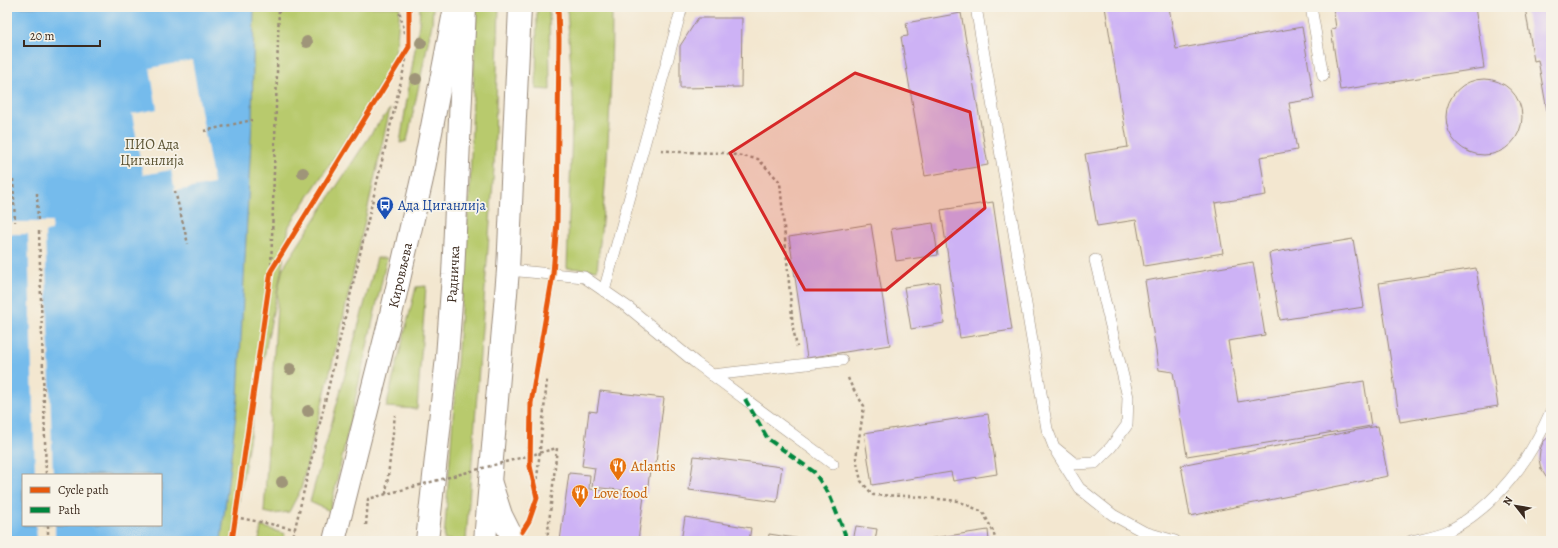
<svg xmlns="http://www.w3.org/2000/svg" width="1558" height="548" font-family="Alegreya,serif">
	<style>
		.green { fill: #b8ca6d; stroke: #7a7a46; fill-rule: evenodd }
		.water { fill: #75bbec; stroke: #587285; fill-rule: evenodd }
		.pier { fill: #f3e7d0 }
		.building { fill: #cdb2f5 }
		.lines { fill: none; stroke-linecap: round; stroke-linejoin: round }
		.lane-casing { stroke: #978877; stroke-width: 12 }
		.secondary-casing { stroke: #978877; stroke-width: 24 }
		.primary-casing { stroke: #978877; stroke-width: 24 }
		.path { stroke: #978877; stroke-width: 2.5; stroke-dasharray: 3 3; stroke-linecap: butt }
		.lane { stroke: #fff; stroke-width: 11 }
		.secondary { stroke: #fff; stroke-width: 22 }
		.primary { stroke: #fff; stroke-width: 22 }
		.path-bridge { stroke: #978877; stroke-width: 2.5; stroke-dasharray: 3 3; stroke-linecap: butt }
		.quiet { stroke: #00873e; stroke-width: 4; stroke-dasharray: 8 4; stroke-linecap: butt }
		.cycleway-casing { stroke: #f7f3e8; stroke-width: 8 }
		.cycleway { stroke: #e8590c; stroke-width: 5 }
		.tree { fill: #9f9579 }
		.marked { fill: #d62828; fill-opacity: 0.2; stroke: #d62828; stroke-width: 3; stroke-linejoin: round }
		.labels { text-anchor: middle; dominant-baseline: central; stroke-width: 3.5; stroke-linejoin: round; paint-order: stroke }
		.park-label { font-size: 14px; fill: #5a5232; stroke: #f7f3e8 }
		.transit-label { font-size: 14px; fill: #164399; stroke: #f7f3e8; text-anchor: start }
		.street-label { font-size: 14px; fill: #3b2a1e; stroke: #f7f3e8 }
		.food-label { font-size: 14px; fill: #c56008; stroke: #f7f3e8; text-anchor: start }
	</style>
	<rect width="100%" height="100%" fill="#f7f3e8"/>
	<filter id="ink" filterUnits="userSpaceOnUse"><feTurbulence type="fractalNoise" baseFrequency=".025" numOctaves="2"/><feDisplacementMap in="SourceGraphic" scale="8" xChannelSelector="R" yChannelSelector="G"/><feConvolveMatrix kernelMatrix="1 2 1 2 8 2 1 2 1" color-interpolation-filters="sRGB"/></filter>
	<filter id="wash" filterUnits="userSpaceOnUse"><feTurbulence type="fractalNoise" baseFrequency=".012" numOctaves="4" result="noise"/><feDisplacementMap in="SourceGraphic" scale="16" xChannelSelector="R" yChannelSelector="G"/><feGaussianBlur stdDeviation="0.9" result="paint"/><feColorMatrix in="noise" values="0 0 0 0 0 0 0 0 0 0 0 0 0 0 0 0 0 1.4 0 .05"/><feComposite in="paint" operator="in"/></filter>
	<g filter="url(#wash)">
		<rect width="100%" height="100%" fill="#f3e7d0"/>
		<g class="green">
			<path d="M7,7H400L396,49L384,78L358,121L289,226L285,252L261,372L232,541H7ZM23,475H161V525H23Z"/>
			<polygon points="420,7 433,7 432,24 407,141 400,143 419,24"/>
			<polygon points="476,7 499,7 494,169 466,541 444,540 470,186"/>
			<polygon points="537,7 549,7 550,90 536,89"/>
			<path d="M567,7H612C612,95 607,183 597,270L567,268L573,101Z"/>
			<polygon points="390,109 340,332 301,489 289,512 273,514 264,512 278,290 283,268 375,128"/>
			<polygon points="377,258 387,258 330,511 310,502"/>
			<polygon points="426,286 417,409 386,407 416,287"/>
			<polygon points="261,526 285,534 283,541 259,541"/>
		</g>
		<path class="water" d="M7,7H254L252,120L238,398L221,541H7ZM23,475H161V525H23Z"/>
		<g class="pier">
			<polygon points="192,60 214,184 175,191 171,170 143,175 132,114 157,109 150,68"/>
			<polygon points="15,222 52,222 52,231 45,232 53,475 35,475 28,234 7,234 7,223"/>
			<polygon points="36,525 55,525 55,541 37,541"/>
		</g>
		<g id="blocks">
			<g class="building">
				<polygon points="1105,7 1169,7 1176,49 1302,27 1314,99 1289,103 1297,150 1260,157 1266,195 1215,203 1223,253 1144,266 1136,220 1097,226 1085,154 1128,147"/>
				<polygon points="1333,7 1475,7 1484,68 1340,90 1331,29 1336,28"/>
				<polygon points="1525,7 1551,7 1551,133 1538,60 1534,61"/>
				<polygon points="961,13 988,165 925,176 901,37 908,36 906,23"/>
				<polygon points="698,18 742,18 741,87 680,88 680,46"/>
				<circle cx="1484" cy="117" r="38"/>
				<polygon points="993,202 1012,330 960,338 941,210"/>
				<polygon points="933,223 938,255 896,261 891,229"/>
				<polygon points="871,224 890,345 807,358 789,237"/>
				<polygon points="1353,239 1364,307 1280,320 1269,253"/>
				<polygon points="1253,262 1265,335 1228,341 1238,402 1364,381 1371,426 1187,456 1173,372 1159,370 1145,281"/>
				<polygon points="1476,268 1498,406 1400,422 1379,283"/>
				<polygon points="939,282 944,323 911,329 904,287"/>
				<polygon points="600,391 664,398 655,471 650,470 647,493 592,487 595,468 582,466 589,411 597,412"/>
				<polygon points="988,414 997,474 953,481 951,472 872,485 864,433"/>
				<polygon points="1378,426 1388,476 1190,516 1181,465"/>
				<polygon points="1551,435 1551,481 1546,477 1541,469 1539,459 1540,450 1543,442"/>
				<polygon points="694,456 782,467 777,502 689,490"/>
				<polygon points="569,473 590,475 589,489 644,496 638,541 560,541"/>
				<polygon points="685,517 751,528 749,541 681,541"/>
				<polygon points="856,526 877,529 875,541 853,541"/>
				<polygon points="988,530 989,541 920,541 920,540"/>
				<polygon points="769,534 808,540 808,541 768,541"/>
			</g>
		</g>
	</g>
	<g filter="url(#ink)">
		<use href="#blocks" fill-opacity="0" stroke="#978877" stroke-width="1"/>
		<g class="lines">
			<g class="lane-casing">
				<g id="lane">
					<polyline points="976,7 1047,429 1054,447 1075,464 1095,463 1111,447 1127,425 1128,397 1095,260"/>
					<polyline points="1311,7 1323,76"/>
					<polyline points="508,270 584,277 629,308 696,363 833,464"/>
					<polyline points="604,291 682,7"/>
					<polyline points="712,375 842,360"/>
					<polyline points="1057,453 1079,488 1113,515 1144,532 1175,541"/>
					<path d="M1411,541C1423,538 1438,536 1450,530C1497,505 1530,460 1551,411"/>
				</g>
			</g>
			<g class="secondary-casing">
				<g id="secondary">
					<polyline points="490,481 501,515 514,541"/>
					<path id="s1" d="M334,541L389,323L422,179L455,7"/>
				</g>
			</g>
			<g class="primary-casing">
				<g id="primary">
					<path id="s2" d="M427,541L447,357L453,275L465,7"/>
					<polyline points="485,541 508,270 520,7"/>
				</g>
			</g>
			<g class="path">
				<polyline points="204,131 252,120"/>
				<polyline points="661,150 679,152 725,153 758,159 780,182 793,328 797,347"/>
				<polyline points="13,179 15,222"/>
				<polyline points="175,191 188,244"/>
				<polyline points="37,193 38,222"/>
				<polyline points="39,231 46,475"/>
				<polyline points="271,271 279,7"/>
				<polyline points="848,378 852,387 864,406 856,458 861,481 873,495 909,496 958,501 983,512 994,533 995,541"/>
				<polyline points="537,479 547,380"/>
				<polyline points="386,494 395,415"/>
				<polyline points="235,517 295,529"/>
				<polyline points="48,525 48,541"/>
				<polyline points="292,541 409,47 398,7"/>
			</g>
			<use href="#lane" class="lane"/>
			<use href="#secondary" class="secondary"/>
			<use href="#primary" class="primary"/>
			<polyline class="path-bridge" points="366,525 368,499 557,448 547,541"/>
			<polyline class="quiet" points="745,399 768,439 814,472 829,494 845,534 844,541"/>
			<g class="cycleway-casing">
				<g id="cycleway">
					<polyline points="522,532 529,521 537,498 530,466 531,403 553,274 557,221 559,39 558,7"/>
					<polyline points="232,541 271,271 409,47 409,7"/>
				</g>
			</g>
			<use href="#cycleway" class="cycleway"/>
		</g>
		<g class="tree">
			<circle cx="307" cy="42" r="6"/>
			<circle cx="421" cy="43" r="6"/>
			<circle cx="416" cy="79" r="6"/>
			<circle cx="303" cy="173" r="6"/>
			<circle cx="290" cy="369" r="6"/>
			<circle cx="308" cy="411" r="6"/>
			<circle cx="282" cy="482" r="6"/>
		</g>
	</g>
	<path class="marked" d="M855,73L970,112L985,208L886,290H805L730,153Z"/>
	<defs>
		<g id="bus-pin" transform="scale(0.9)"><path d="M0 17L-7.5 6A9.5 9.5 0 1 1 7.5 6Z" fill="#1a4fb4" stroke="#f7f3e8"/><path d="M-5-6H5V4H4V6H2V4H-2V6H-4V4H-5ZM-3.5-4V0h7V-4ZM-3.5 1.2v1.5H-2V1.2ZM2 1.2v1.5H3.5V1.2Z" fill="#fff"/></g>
		<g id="restaurant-pin" transform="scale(0.9)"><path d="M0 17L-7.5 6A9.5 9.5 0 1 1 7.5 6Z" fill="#e8710a" stroke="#f7f3e8"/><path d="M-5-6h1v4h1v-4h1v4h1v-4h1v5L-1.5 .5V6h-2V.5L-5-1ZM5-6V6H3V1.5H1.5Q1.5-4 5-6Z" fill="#fff"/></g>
	</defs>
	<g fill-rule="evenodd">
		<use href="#bus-pin" x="385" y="205"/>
		<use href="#restaurant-pin" x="618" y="466"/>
		<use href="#restaurant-pin" x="580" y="493"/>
	</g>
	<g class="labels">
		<g class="park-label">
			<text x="152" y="144">ПИО Ада<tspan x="152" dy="16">Циганлија</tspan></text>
		</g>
		<g class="transit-label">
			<text x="398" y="205">Ада Циганлија</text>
		</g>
		<g class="street-label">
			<text stroke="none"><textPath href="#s2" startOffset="268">Радничка</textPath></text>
			<text stroke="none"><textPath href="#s1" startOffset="274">Кировљева</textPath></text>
		</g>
		<g class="food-label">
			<text x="631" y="466">Atlantis</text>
			<text x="593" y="493">Love food</text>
		</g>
	</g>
	<rect width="1558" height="548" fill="none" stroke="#f7f3e8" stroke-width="24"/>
	<rect x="22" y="474" width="140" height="52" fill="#f7f3e8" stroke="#aca397"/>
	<rect x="30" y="487" width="20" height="6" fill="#e8590c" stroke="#aca397"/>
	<text x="58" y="494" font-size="12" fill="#3b2a1e">Cycle path</text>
	<rect x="30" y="507" width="20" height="6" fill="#00873e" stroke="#aca397"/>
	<text x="58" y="514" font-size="12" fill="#3b2a1e">Path</text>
	<g transform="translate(1516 506) rotate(301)" stroke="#f7f3e8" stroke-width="3" paint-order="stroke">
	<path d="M0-3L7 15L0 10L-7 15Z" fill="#3b2a1e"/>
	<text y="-6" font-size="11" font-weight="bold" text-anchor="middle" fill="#3b2a1e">N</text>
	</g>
	<path d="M24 40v6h76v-6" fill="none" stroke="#3b2a1e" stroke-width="2"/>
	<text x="30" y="40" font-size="12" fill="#3b2a1e" stroke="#f7f3e8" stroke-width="3" paint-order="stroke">20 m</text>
</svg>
